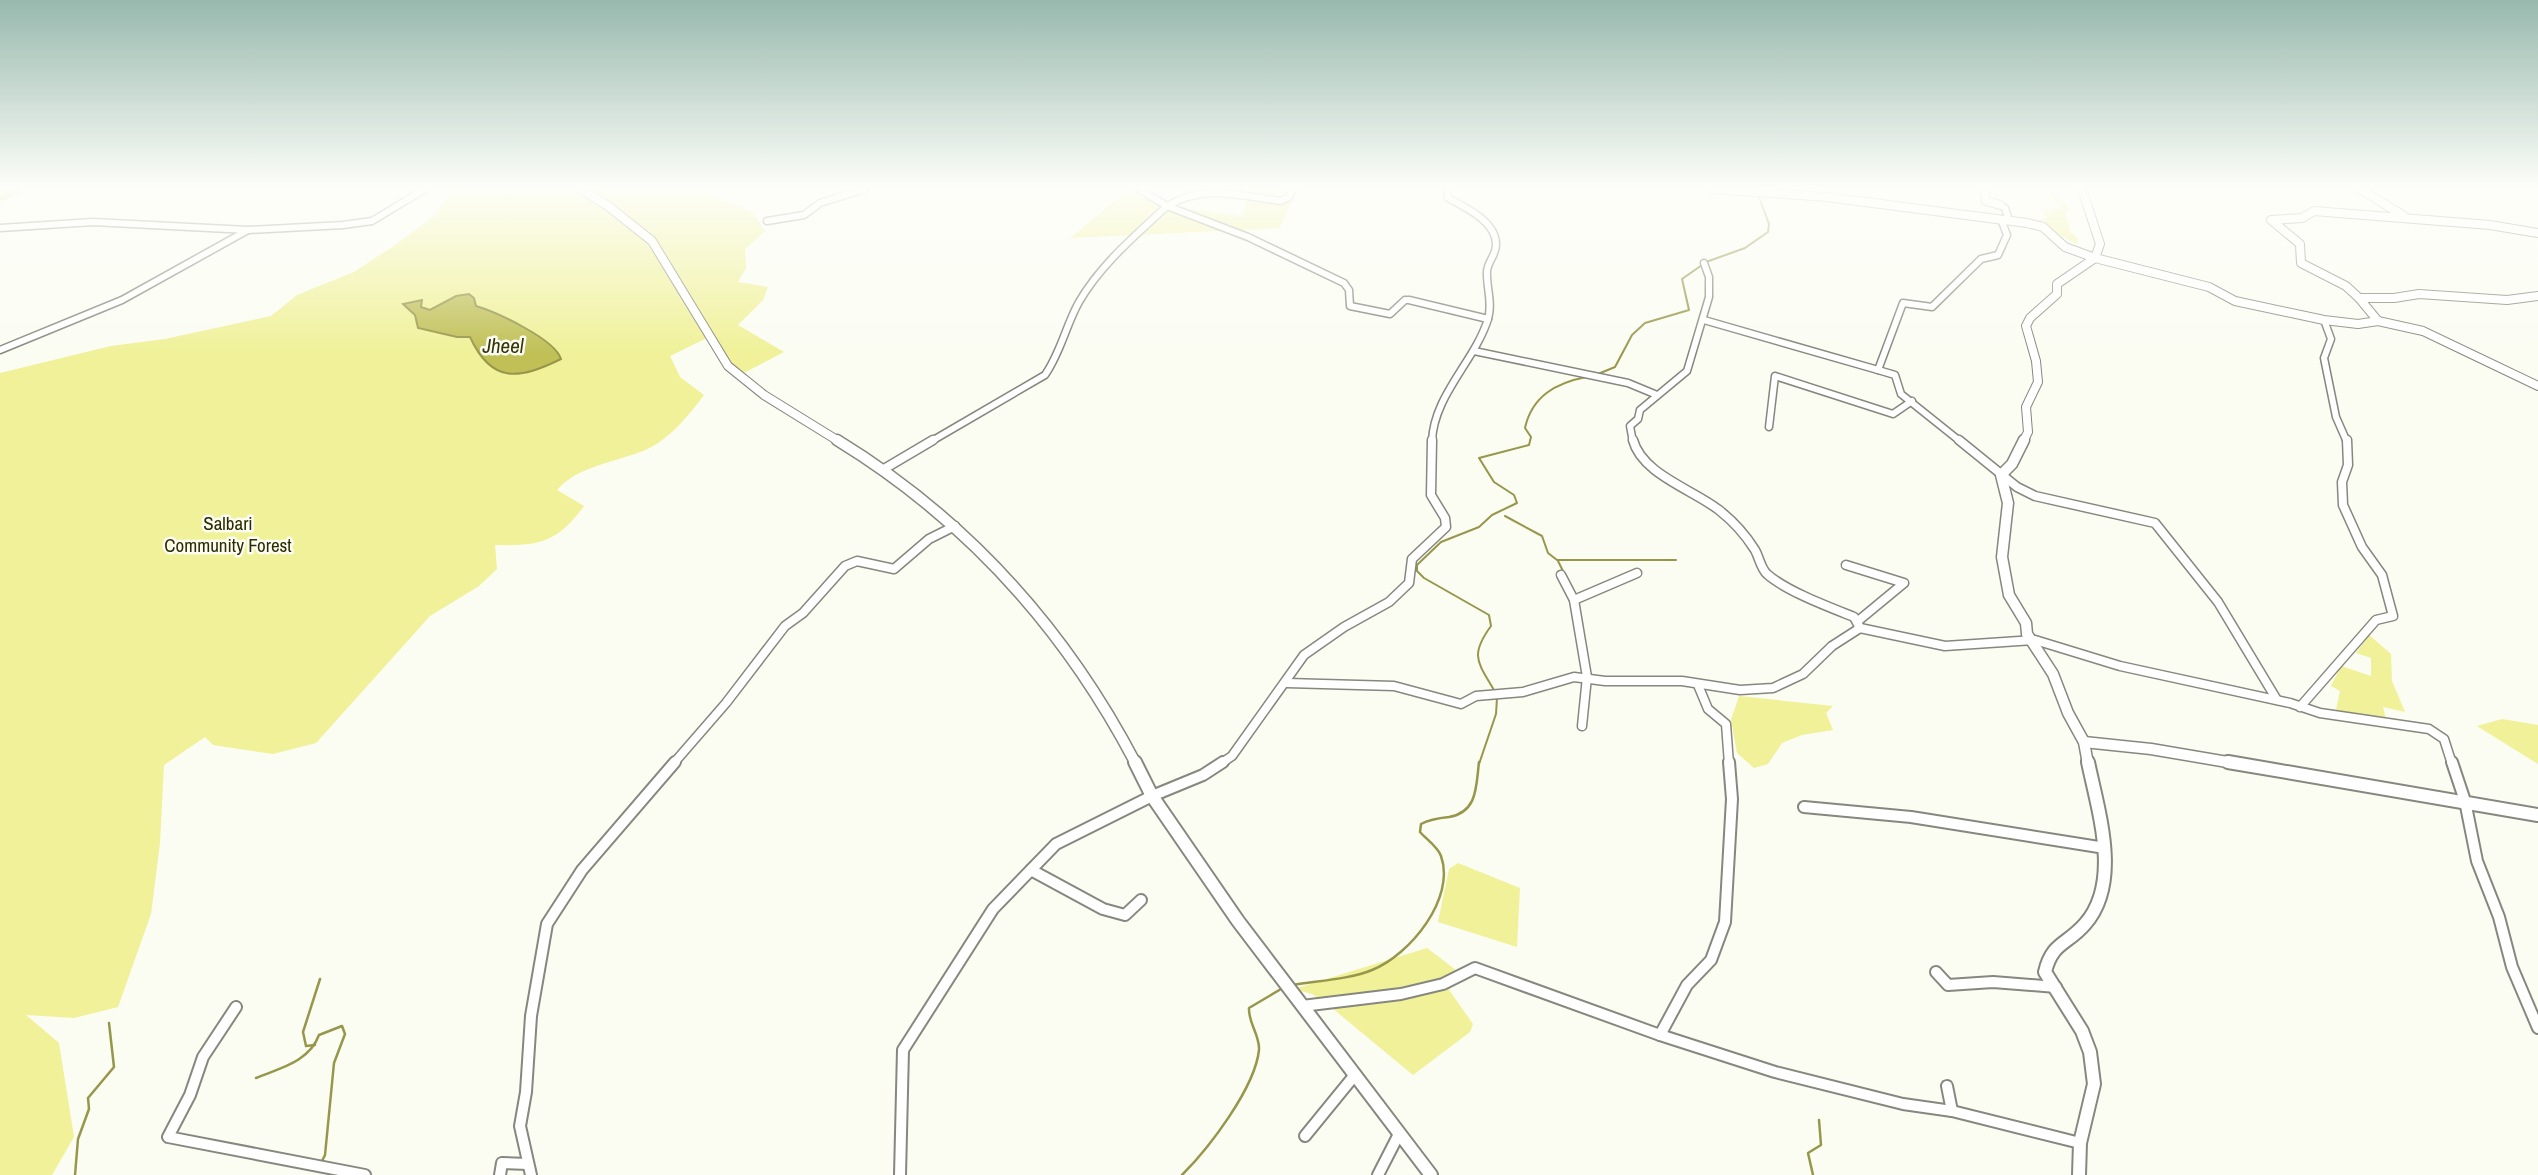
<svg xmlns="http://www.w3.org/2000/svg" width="2538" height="1175" font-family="'Archivo Narrow',sans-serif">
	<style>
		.green { fill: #f0f198 }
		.water { fill: #c0c056; stroke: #97974b; stroke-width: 2 }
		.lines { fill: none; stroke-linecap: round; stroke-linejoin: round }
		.stream-far1 { stroke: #97974b; stroke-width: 2 }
		.stream { stroke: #97974b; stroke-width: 2.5 }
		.river { stroke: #c0c056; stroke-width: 10 }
		.minor-far2-casing { stroke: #87877f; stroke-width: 9 }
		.minor-far1-casing { stroke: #87877f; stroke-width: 11 }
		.minor-casing { stroke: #87877f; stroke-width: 14 }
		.tertiary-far2-casing { stroke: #87877f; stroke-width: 10 }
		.tertiary-far1-casing { stroke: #87877f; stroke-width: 13 }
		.tertiary-casing { stroke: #87877f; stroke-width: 16 }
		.minor-far2 { stroke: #fff; stroke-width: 6 }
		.minor-far1 { stroke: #fff; stroke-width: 8 }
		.minor { stroke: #fff; stroke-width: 10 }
		.tertiary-far2 { stroke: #fff; stroke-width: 8 }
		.tertiary-far1 { stroke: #fff; stroke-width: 10 }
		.tertiary { stroke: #fff; stroke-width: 12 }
		.labels { text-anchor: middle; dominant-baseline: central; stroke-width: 5; stroke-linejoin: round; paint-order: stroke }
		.park-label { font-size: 19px; fill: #2d2c00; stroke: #fbfcf2 }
		.water-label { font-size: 21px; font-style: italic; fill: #363507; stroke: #fbfcf2 }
	</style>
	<rect width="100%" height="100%" fill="#fbfcf2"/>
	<g class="green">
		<path d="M454,189H714L709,194L752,212L765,231L745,249L746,268L738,282L768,287L763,300L738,325L784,352L740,375L711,336L670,356L680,377L704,395C689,415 669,440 645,450C617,462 577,466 557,490L584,506C557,543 539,546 495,545L497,569L479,586L430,616L316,743L273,754L213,745L205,737L164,765L160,843L151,914L118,1007L74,1018L26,1015L59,1043L74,1137L52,1175H0V373L111,346L165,339L271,316L297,295L354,272L398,243L435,215Z"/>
		<polygon points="1130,189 1148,189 1161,205 1242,216 1251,189 1298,189 1279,228 1070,238"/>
		<polygon points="2041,189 2055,189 2055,194 2070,208 2065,214 2071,233 2078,238 2077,244 2036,222 2047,218 2044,212 2047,210 2052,213 2051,207 2058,210 2062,208 2048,192"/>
		<polygon points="2369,635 2391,654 2392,681 2405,712 2383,707 2386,719 2336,710 2340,691 2331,686 2341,666 2371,676 2371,658 2356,653"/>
		<polygon points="1739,696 1833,706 1826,713 1833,730 1802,735 1782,743 1768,764 1754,768 1737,753 1731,720"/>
		<polygon points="2502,719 2538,725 2538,764 2477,726"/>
		<polygon points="1458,863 1520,888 1517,947 1438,922 1449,869"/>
		<polygon points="1427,948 1457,971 1449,990 1473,1024 1470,1032 1413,1075 1326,1003 1312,994 1294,989"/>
	</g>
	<path class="water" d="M469,294L474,298L476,306C496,312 555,339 561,359C520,379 492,385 470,337H457L418,328L415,315L403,304L422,300L421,307L430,310L456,296Z"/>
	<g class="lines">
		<g class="stream-far1">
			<polyline points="1706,262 1745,248 1768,232 1769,224 1759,197"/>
			<polyline points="1598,374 1615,367 1632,335 1645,323 1689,310 1682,279 1702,265"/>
			<polyline points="1505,516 1542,536 1548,553 1557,560 1676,560"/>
			<polyline points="1558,561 1563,571"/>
			<path d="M1495,692C1478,662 1469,656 1491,626L1489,615L1424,578L1417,571V565L1441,542L1479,527L1492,515L1517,503L1514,495L1494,482L1479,458L1529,445L1531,437L1525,428C1532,396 1556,383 1586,377"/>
			<polyline points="1479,764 1496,714 1497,698"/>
		</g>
		<g class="stream">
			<path d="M1293,985C1316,981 1351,979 1372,970C1410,955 1456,898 1441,856C1438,847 1426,839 1420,832L1421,824C1430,819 1439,818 1449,817C1478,812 1476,786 1479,762"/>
			<polyline points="315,1045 306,1046 303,1032 320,979"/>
			<path d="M256,1078C280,1068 309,1062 319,1035L342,1026L345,1034L334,1063L325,1155L322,1161"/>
			<polyline points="75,1175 78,1139 89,1109 88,1098 114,1067 109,1023"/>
			<path d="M1182,1175C1209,1148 1255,1088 1259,1050C1260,1035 1248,1023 1249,1008L1281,989"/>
			<polyline points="1813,1175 1808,1153 1821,1145 1819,1120"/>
		</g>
		<polyline class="river" points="0,196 18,189"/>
		<g class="minor-far2-casing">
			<g id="minor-far2">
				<path d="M1293,189L1289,197L1281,201C1241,196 1204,184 1167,206L1248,237L1344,283L1349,290L1350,306L1390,314L1405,300H1409L1488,319"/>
				<polyline points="2000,205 2005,208 2009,220"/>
				<polyline points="767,221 804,215 820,203 865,189"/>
				<polyline points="0,228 93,222 248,230 343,225 372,221 425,189"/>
				<polyline points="1704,320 1878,370 1903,303 1932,307 1981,259 1998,255 2007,235 2001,219"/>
				<polyline points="2324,320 2331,339 2324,358 2336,417 2347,442"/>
				<polyline points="0,350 122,300 248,230"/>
				<polyline points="1474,351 1628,383 1657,395"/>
				<polyline points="1878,370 1895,375 1901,394 1961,442"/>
				<polyline points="1769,427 1775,376 1893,414 1912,401"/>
				<path d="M930,442L1045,375C1061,352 1066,325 1079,302C1101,264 1136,235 1167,206L1139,189"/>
				<path d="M1432,442C1433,396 1475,361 1488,319C1493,303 1486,287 1487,271C1488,261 1496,255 1496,245C1497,222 1465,207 1448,198L1447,189"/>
				<polyline points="1633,442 1630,426 1638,419 1640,410 1687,371 1709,297 1709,277 1704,263"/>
			</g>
		</g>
		<g class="minor-far1-casing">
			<g id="minor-far1">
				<path d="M1633,440C1642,474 1692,489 1719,510C1733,521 1745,534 1755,550C1759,557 1761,569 1767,574C1786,591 1829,607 1854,617L1860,628"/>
				<polyline points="1959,440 2017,487 2035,496 2155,523 2218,602 2277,700"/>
				<polyline points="884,469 933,440"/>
				<polyline points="1846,565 1904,583 1858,621"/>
				<polyline points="1561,575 1574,600 1587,677 1582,726"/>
				<polyline points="1574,600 1637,573"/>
				<polyline points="1287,683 1394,686 1461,704 1476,696 1523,692 1574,677 1605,681 1682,681 1740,690 1773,688 1803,674 1832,646 1860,628 1945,646 2035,640 2120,666 2290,703 2320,713 2429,729 2444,739 2452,764"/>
				<polyline points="1698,685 1708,709 1726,724 1729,764"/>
				<polyline points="2300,707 2376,620 2393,616 2382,575 2362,547 2343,505 2342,482 2348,465 2347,440"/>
				<polyline points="673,764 726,703 785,626 803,613 845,566 857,561 894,569 929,539 955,526"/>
				<polyline points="1220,764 1232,756 1304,655 1344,627 1389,602 1409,583 1412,559 1446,527 1445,518 1431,495 1432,440"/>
			</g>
		</g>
		<g class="minor-casing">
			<g id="minor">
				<polyline points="1729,762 1732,799 1725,922 1711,960 1687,985 1660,1035 1775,1072 1903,1104 1952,1111 2080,1143"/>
				<polyline points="2452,762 2465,801 2477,861 2499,917 2512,967 2538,1028"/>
				<polyline points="1804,807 1911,817 2105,848"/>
				<polyline points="1031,870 1103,909 1125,915 1141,900"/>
				<polyline points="1936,972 1948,985 1993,982 2056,987"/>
				<polyline points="1302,1006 1401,994 1443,984 1475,968 1660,1035"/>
				<polyline points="236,1007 203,1057 190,1095 168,1137 365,1175"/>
				<polyline points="1947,1086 1952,1111"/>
				<polyline points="1305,1136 1354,1076"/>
				<polyline points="500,1175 502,1163 528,1164"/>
				<polyline points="531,1175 520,1126 526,1092 531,1016 547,924 582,870 675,762"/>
				<polyline points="900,1175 903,1050 993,909 1056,844 1152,796 1203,775 1223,762"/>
				<polyline points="1378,1175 1399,1134"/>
			</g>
		</g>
		<g class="tertiary-far2-casing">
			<g id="tertiary-far2">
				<polyline points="581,189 608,206 652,241 728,366 764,395 840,442"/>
				<polyline points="1712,189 1827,197 2027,223 2043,227 2065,247 2095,258 2209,287 2235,301 2324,320 2358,324 2378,321 2423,331 2538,386"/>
				<polyline points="1984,189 1986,201 2000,205"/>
				<polyline points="2360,189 2404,216"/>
				<polyline points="2359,298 2346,286 2301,263 2300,244 2271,220 2302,218 2314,211 2490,225 2538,233"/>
				<polyline points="2378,321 2359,298 2394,298 2419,294 2507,300 2538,296"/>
				<polyline points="2023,442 2028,432 2026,407 2038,382 2036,361 2026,326 2030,318 2057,294 2057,284 2095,258 2100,244 2082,189"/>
			</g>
		</g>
		<g class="tertiary-far1-casing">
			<g id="tertiary-far1">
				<path d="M837,440C966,519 1066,630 1136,764"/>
				<polyline points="2024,440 2012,464 2001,475 2008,503 2002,557 2009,595 2026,623 2027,634 2053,674 2068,713 2084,742 2088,764"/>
				<polyline points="2084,742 2151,749 2239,764"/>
			</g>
		</g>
		<g class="tertiary-casing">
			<g id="tertiary">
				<polyline points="1135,762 1152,796 1238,921 1431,1175"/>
				<polyline points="2228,762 2538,815"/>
				<path d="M2079,1175L2080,1143L2094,1084L2090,1052L2082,1031L2045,972C2052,942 2067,945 2085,924C2122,882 2098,811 2088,762"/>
			</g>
		</g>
		<use href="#minor-far2" class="minor-far2"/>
		<use href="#minor-far1" class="minor-far1"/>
		<use href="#minor" class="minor"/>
		<use href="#tertiary-far2" class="tertiary-far2"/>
		<use href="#tertiary-far1" class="tertiary-far1"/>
		<use href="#tertiary" class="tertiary"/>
	</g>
	<linearGradient id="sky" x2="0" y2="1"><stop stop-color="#98b9ae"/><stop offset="0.53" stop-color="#fdfef9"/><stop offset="1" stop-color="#fdfef9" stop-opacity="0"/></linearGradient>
	<rect width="2538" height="354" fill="url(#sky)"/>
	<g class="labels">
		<g class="park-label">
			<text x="228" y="523">Salbari<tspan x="228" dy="22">Community Forest</tspan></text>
		</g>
		<g class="water-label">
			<text x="503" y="345">Jheel</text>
		</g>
	</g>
</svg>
